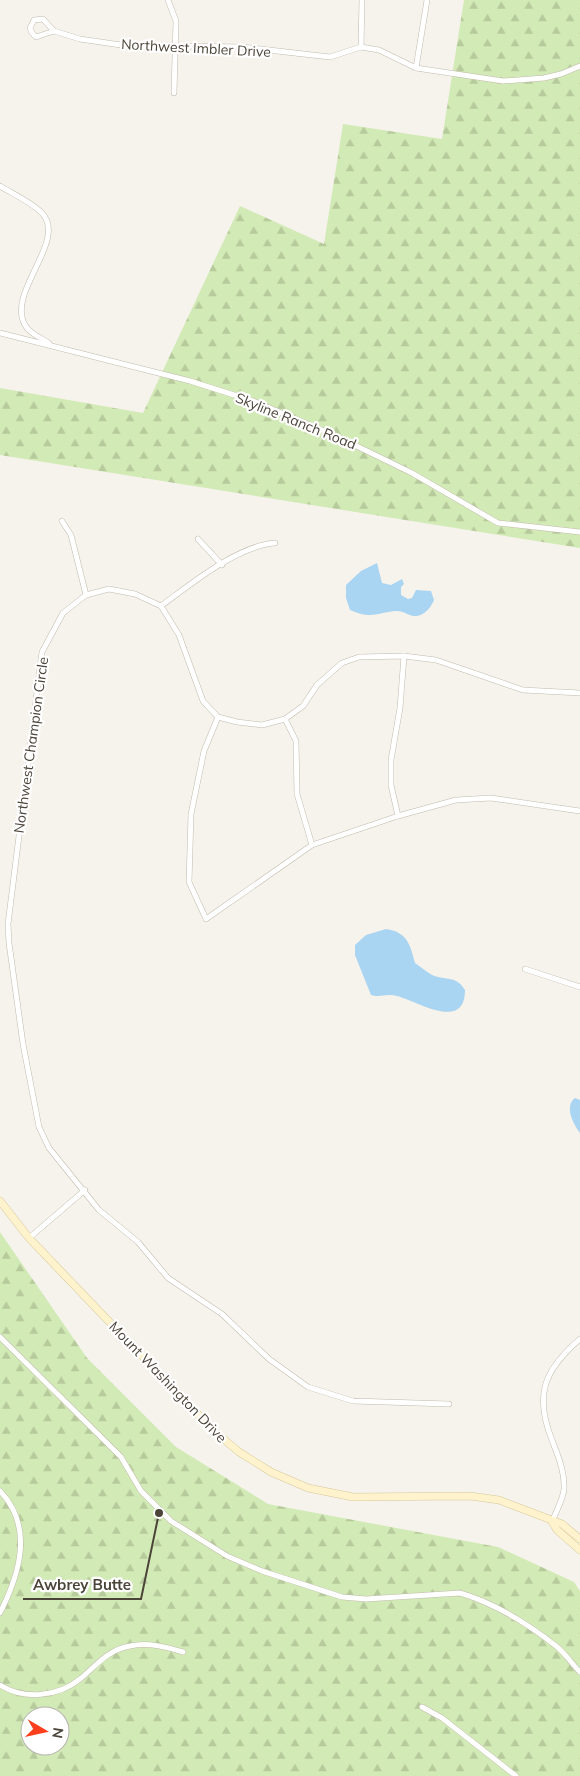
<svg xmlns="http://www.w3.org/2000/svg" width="580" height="1776" font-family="Mulish,sans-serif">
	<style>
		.forest { fill: url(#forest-firs); fill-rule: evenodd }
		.water { fill: #a9d4f2 }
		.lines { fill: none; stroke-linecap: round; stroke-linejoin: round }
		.minor-casing { stroke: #c2bbae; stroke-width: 6 }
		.secondary-casing { stroke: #d6c79b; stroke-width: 8 }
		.minor { stroke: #fff; stroke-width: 5 }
		.secondary { stroke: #fff3cd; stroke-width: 7 }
		.labels { text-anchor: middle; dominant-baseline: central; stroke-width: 4.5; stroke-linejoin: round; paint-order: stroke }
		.street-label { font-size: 14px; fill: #4b4439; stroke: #fff }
		.leader { fill: none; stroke: #4b4439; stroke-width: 2 }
		.callout-dot { fill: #4b4439; stroke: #fff; stroke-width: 2 }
		.callout-label { font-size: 15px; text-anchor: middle; font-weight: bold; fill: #4b4439; stroke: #fff; stroke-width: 4.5; stroke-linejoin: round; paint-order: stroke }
	</style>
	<defs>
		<pattern id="forest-firs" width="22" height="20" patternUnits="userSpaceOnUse" patternTransform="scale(1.25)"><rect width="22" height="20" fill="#d2eab5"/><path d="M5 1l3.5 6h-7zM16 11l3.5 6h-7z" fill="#b6ca9c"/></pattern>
	</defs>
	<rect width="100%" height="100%" fill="#f6f3ec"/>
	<g class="forest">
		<polygon points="464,0 580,0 580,548 0,455 0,388 143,413 240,206 324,244 343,124 442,139"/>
		<path d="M0,1232L87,1358L176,1447L268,1504L498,1547L574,1582L580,1591V1776H0ZM30,1716H60V1746H30Z"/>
	</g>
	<g class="water">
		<path d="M377,563L382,583L391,585L402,579L404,584L401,587V595L408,599L412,598L416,590L431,591L434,600C431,607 425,615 417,616C410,617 404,611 397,611C377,612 373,620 350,610L346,598V585L361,571Z"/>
		<path d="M386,929C407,932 410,944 415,963C421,967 427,972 432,975C446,981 456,975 465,990C465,1033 415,1000 397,996C387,993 379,998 371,995L355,955V945L366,935Z"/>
		<path d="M575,1098L580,1100V1133C573,1124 564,1106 575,1098Z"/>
	</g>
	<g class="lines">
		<g class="minor-casing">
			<g id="minor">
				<polyline points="168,0 176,21 174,93"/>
				<polyline points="54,31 36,37 32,33 30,28 34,20 43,19 54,31 80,39 121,45 242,47 330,57 361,47 379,50 416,68 503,81 544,78 561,74 580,66"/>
				<polyline points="361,47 362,0"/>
				<polyline points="416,68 427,0"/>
				<path d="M0,186C13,194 31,202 42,213C68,241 6,292 25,325C29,333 41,338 49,343"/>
				<polyline points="0,333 190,381 253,401 336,436 412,473 498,523 580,532"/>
				<polyline points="62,521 71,535 86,595"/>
				<polyline points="198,539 222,565"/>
				<path d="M161,606C191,584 237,546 275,543"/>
				<polyline points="218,717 204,751 191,814 189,882 206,919 312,845 398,816 456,800 491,798 580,811"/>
				<polyline points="285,719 296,741 297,794 312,845"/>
				<polyline points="398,816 391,785 391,760 400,708 404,656"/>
				<polyline points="525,969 580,987"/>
				<polyline points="29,1238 85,1190"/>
				<path d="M0,1337L121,1457L141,1491L171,1521L227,1556L262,1571L342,1597L366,1599L460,1593C494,1603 528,1624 556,1646C565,1653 572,1664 580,1672"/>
				<polyline points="449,1404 353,1401 308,1387 269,1359 222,1314 168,1278 138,1242 99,1210 49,1148 39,1127 23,1044 9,943 8,924 42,652 63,613 86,595 109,589 135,594 161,606 179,635 203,701 218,717 237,722 262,725 285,719 303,706 317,685 342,663 359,657 404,656 436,660 523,690 580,693"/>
				<path d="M0,1491C34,1527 20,1573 0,1613"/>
				<path d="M552,1522C556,1511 563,1500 564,1489C565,1472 558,1456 552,1440C534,1395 544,1370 580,1339"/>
				<path d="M0,1685C24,1700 58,1697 80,1679C96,1666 107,1650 130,1646C148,1642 166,1647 183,1652"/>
				<polyline points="422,1707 442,1718 516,1776"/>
			</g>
		</g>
		<g class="secondary-casing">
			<g id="secondary">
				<polyline points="0,1201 29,1238 213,1430 239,1452 271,1472 308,1488 353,1497 470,1496 499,1500 562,1524 580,1539"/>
				<polyline points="552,1522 557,1530 580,1550"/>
			</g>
		</g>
		<use href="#minor" class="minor"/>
		<use href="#secondary" class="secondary"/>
	</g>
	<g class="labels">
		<g class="street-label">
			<text transform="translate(196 48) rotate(3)">Northwest Imbler Drive</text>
			<text transform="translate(296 421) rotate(22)">Skyline Ranch Road</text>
			<text transform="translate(31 745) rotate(-82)">Northwest Champion Circle</text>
			<text transform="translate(168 1382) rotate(46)">Mount Washington Drive</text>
		</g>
	</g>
	<path class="leader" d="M159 1513L141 1599H23"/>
	<circle class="callout-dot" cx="159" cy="1513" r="5"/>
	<g class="callout-label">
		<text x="82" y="1590">Awbrey Butte</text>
	</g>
	<g transform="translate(45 1731) rotate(99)"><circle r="24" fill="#ffffff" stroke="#b7b4b0"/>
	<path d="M0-4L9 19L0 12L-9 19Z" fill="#fc3f1d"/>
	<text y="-8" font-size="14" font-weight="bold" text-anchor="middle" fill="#4b4439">N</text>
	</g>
</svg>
